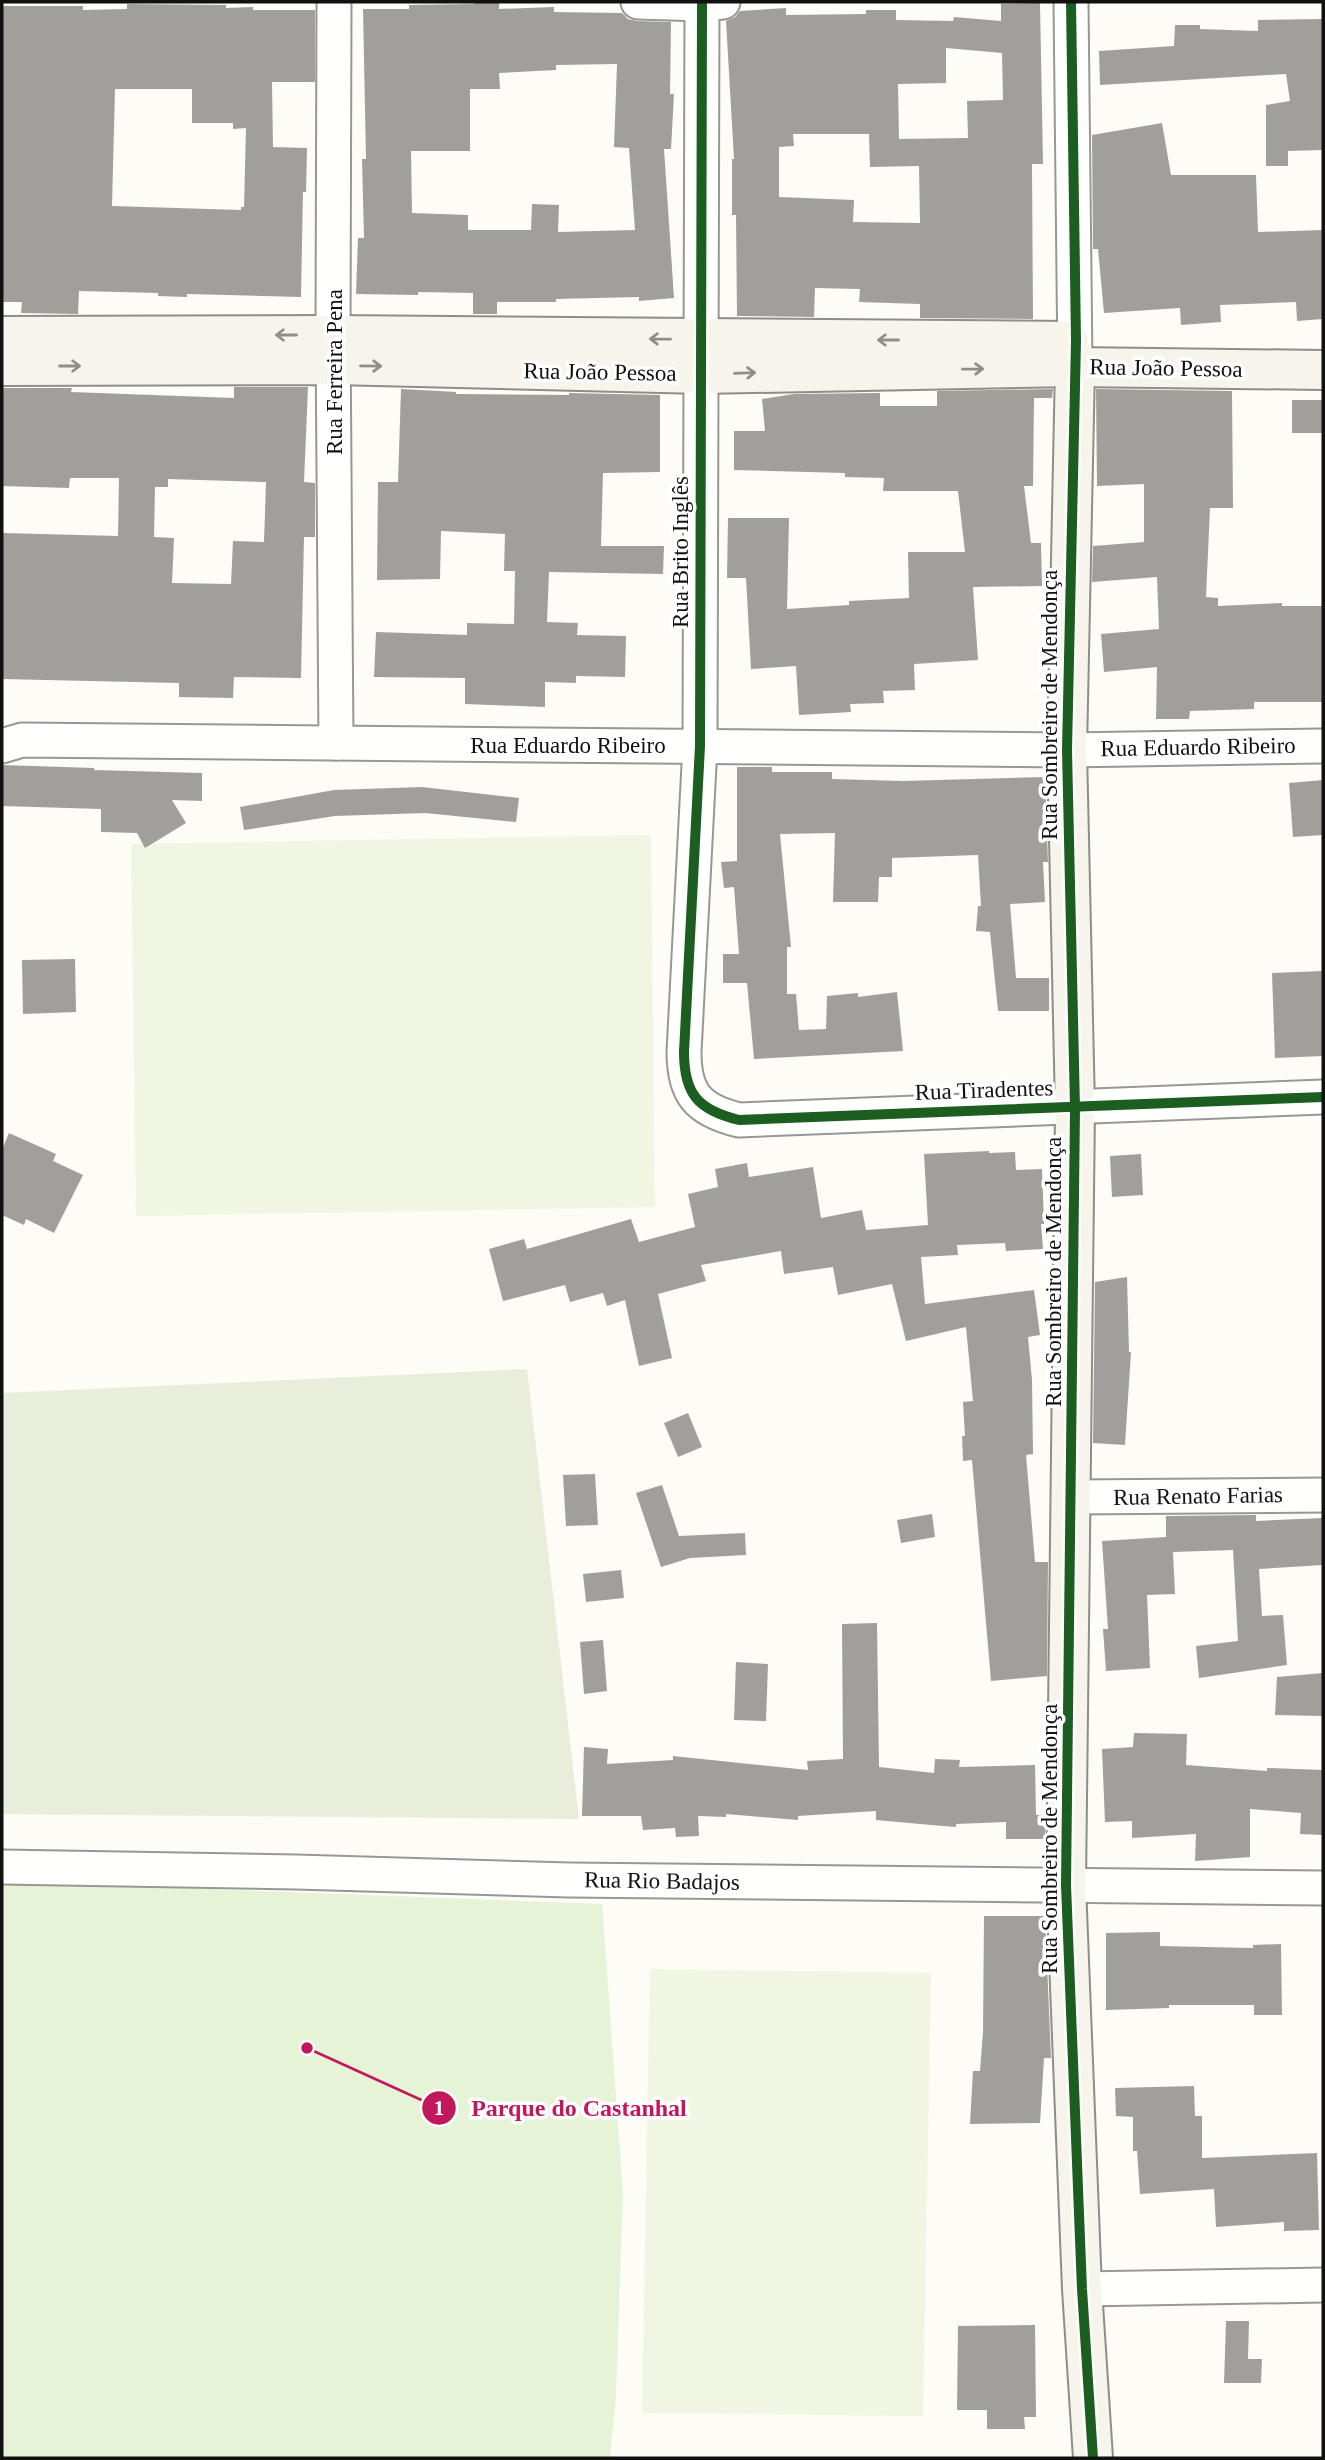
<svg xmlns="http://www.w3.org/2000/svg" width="1325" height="2460" font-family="'Times New Roman',serif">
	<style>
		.green { fill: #e7f3d7 }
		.cemetery { fill: #e9eedb }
		.pitch { fill: #f0f6e1 }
		.building { fill: #a19f9c; fill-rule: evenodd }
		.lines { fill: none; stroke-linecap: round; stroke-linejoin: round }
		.street-casing { stroke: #979795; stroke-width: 37 }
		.secondary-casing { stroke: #8e8d8b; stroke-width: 42 }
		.street { stroke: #fffffe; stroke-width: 33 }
		.secondary { stroke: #f6f4eb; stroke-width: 38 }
		.cycleway-casing { stroke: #fff; stroke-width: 15 }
		.cycleway { stroke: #1b5e20; stroke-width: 10 }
		.oneway { stroke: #8f8e89 }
		.labels { text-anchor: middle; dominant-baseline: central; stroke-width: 7; stroke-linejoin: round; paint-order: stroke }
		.street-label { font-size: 23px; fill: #111; stroke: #fff }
		.leader { fill: none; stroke: #c2185b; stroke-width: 2.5 }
		.callout-dot { fill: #c2185b; stroke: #fff; stroke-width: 2.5 }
		.mark-label { font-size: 21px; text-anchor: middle; font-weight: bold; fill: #fff }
		.callout-label { font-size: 24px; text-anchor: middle; font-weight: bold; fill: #c2185b; stroke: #fff; stroke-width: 7; stroke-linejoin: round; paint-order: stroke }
	</style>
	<rect width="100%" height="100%" fill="#fdfcf7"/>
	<polygon class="green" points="2,1881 602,1904 623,2192 616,2397 610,2458 2,2458"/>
	<polygon class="cemetery" points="527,1369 579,1819 2,1814 2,1393"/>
	<g class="pitch">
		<polygon points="651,835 655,1207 136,1216 131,844"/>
		<polygon points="650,1969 931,1973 923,2416 642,2413"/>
	</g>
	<g class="building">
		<path d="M474,2H499V9L554,7V12L622,13L628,19L637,21L671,22L670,94H674L671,149H664L674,298L639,301V297L556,299V302H497V314H473V293L418,292V295L356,294L358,238H364L362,159H366L363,9H409V5L474,4ZM617,64L614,147L629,148L635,230L558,232L559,205L532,204L531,230H468V215L412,213L411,151H470V89H500L499,73L556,70V65Z"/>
		<path d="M1040,3L1043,164H1032L1033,319L920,318V304L859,302L860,289L815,288L814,317L737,316L736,215H732V159H734L726,21L735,17L740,11L786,8V15L866,14V10H896V20L953,21L954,17L1001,21V4ZM946,48L1002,53L1003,100L967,101L968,138L899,139L898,84L946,83ZM793,134H869L870,167L919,166L920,223L853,222L854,200L779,197V147L794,146Z"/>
		<path d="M127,4L226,5V8L253,7V10H315V82H272L273,147L307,148L306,192H303L301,297L187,294V297L158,296V293L79,291L78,314L21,313L22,302H2V6H83V10L127,9ZM115,89H192V123H233V129L246,128L244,207H241V210L112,206Z"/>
		<polygon points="1323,19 1323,150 1288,151 1288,166 1266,166 1266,105 1290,101 1286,74 1100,85 1099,51 1174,46 1175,25 1200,25 1200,29 1258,31 1258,20"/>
		<polygon points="1162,123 1171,175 1256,175 1258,232 1323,230 1323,319 1297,321 1296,302 1220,305 1221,322 1181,325 1180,308 1104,313 1098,249 1093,249 1092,135"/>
		<path d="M234,387H308L304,482L315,483V537H304L301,678L234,677L233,698L179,697V683L2,679V533L118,536L119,478H70L69,488L2,486V388H72L71,392L234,398ZM168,479L266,482L264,542L233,541L231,584L172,583L174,538L154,537L155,487H168Z"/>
		<polygon points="401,389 456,392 456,394 569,395 569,393 660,395 660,472 603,473 601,546 664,546 663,574 549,572 547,622 578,623 577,635 626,636 625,677 576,676 576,683 545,682 545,707 465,704 465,678 374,677 376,632 467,635 467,623 514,624 515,571 504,571 505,534 441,531 440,579 377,580 378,482 398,482"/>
		<polygon points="1053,389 1052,398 1034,398 1033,486 1024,486 1031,543 1041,543 1042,586 973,587 978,660 914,664 915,690 883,691 884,703 850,704 851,712 799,715 796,666 751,669 746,578 727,578 728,518 789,518 787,609 849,605 849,601 909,598 908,552 965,552 958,491 883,491 884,478 845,477 845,473 734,470 734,431 765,431 762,399 794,394 880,393 880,406 937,406 937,391"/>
		<polygon points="1096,389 1232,391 1233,508 1210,508 1206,597 1218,598 1218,606 1282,603 1282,606 1323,606 1323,702 1254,702 1254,709 1190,711 1189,719 1156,719 1157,667 1104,672 1101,634 1159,629 1157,577 1092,582 1093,546 1144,542 1144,484 1097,486"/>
		<rect x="1292" y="400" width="31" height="33"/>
		<polygon points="2,765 94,768 94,770 202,773 202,801 172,800 186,823 145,848 137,833 101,832 101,809 2,806"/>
		<polygon points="737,767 772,767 772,772 832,772 832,779 903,781 1045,777 1048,862 1043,862 1045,902 1010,904 1016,978 1049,978 1049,1011 998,1011 990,932 976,931 978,906 981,906 978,855 892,858 892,877 879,877 878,902 833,902 835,833 780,834 791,947 787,947 787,994 796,994 799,1030 826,1029 827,996 858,993 858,997 897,992 903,1051 754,1059 747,983 723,983 723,954 739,954 734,887 724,888 721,862 737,861"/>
		<polygon points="1323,780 1323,835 1293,837 1289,783"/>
		<polygon points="422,787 519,798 516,822 425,813 335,816 244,830 240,807 334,790"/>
		<polygon points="75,959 76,1012 23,1014 22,960"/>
		<polygon points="1323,971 1323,1056 1275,1058 1272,973"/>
		<polygon points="9,1133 56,1154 53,1161 83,1175 54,1233 26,1219 24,1225 2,1215 2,1150"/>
		<polygon points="989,1151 989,1153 1015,1152 1016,1170 1042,1169 1044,1224 1041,1224 1043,1249 1006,1251 1005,1243 957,1245 958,1255 921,1257 925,1304 1034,1290 1040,1335 1028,1337 1032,1380 1033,1454 1026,1455 1035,1562 1048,1562 1047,1676 991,1681 972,1460 963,1461 962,1436 965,1436 963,1402 973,1401 966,1327 906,1341 892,1284 838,1295 833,1267 784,1274 781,1251 701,1265 706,1281 658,1294 672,1358 639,1366 625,1300 607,1306 603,1293 570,1302 565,1285 503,1301 489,1249 524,1239 527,1249 631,1219 639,1242 695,1227 688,1194 718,1187 715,1169 747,1163 749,1177 813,1167 821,1218 862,1210 866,1230 928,1225 924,1154"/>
		<polygon points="1141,1154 1143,1195 1112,1197 1110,1156"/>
		<polygon points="1127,1277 1129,1352 1131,1352 1125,1445 1093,1443 1095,1282"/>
		<polygon points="688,1413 702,1447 678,1457 664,1423"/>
		<polygon points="595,1474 598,1525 566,1526 563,1475"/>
		<polygon points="662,1485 679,1536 745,1533 746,1555 690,1558 661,1567 636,1493"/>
		<polygon points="932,1514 935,1537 901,1543 897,1520"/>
		<polygon points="1256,1515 1256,1521 1323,1518 1323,1565 1259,1569 1262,1616 1283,1615 1287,1665 1199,1678 1196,1646 1238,1641 1233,1550 1173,1552 1175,1594 1147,1595 1150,1668 1106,1671 1103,1629 1108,1629 1102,1541 1166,1537 1166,1516"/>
		<polygon points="621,1570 624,1598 586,1602 583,1574"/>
		<polygon points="877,1623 879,1767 934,1773 935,1759 960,1760 959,1767 1035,1765 1036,1815 1045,1815 1045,1839 1006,1839 1006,1822 956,1824 956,1827 931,1825 876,1820 876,1811 798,1816 798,1820 726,1814 726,1817 698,1816 699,1836 676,1837 675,1828 643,1830 641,1816 582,1816 584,1747 608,1749 607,1764 673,1760 673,1756 808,1770 807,1761 843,1759 842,1624"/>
		<polygon points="603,1640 607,1691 584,1694 580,1642"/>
		<polygon points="736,1662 768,1664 766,1721 734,1720"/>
		<polygon points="1323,1673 1323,1716 1275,1715 1277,1677"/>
		<polygon points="1134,1733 1187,1734 1186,1765 1267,1771 1267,1768 1323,1770 1323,1835 1300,1834 1301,1813 1250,1809 1250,1857 1195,1861 1196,1834 1132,1838 1132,1821 1105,1822 1102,1749 1133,1747"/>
		<polygon points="984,1916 1045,1916 1051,2058 1044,2058 1040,2123 970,2124 973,2071 980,2071 983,2032"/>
		<polygon points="1160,1932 1160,1946 1253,1948 1253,1945 1281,1944 1282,2015 1254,2015 1254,2005 1169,2005 1169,2008 1106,2010 1106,1933"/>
		<polygon points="1194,2086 1195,2116 1202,2116 1202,2158 1317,2153 1319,2230 1284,2231 1284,2222 1216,2227 1214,2189 1140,2194 1137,2151 1133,2151 1133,2117 1116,2116 1115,2088"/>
		<polygon points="1226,2321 1249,2321 1248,2359 1262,2359 1261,2383 1224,2383"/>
		<polygon points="1035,2325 1036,2417 1024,2417 1025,2429 987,2429 987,2410 957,2410 958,2326"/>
	</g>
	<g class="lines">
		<g class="street-casing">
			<g id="street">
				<polyline points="334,2 333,335 336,743"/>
				<polyline points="638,2 702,4 723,2"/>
				<polyline points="1071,2 1075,367"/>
				<path d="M702,4L700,746L684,1052C684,1094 698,1110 739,1120L1323,1097"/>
				<polyline points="2,746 22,740 1067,750 1323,746"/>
				<polyline points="1072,1497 1323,1495"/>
				<polyline points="2,1867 296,1872 569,1880 1323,1888"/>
				<polyline points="1082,2289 1323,2285"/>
			</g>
		</g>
		<g class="secondary-casing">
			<g id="secondary">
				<polyline points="2,336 333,335 1069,341"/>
				<polyline points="2,366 334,365 702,374 1075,367 1323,370"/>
				<polyline points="1075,367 1067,750 1075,1108 1066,1885 1082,2289 1093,2458"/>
			</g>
		</g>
		<use href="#street" class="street"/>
		<use href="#secondary" class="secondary"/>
		<g class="cycleway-casing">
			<g id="cycleway">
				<polyline points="1071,2 1076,341 1067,750 1075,1108 1066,1885 1082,2289 1093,2458"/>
				<path d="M702,4L700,746L684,1052C684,1094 698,1110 739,1120L1323,1097"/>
			</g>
		</g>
		<use href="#cycleway" class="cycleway"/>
	</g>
	<defs><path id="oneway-shaft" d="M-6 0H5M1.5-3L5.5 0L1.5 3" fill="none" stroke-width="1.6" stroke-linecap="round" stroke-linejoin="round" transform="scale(1.75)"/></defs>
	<g class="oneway">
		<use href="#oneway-shaft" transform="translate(286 335) rotate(180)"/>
		<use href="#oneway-shaft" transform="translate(660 339) rotate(-179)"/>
		<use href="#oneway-shaft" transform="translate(888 340) rotate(-180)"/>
		<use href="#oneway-shaft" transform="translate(70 366)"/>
		<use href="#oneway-shaft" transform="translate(371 366) rotate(1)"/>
		<use href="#oneway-shaft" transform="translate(973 369) rotate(-1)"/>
		<use href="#oneway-shaft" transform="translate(745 373) rotate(-2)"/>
	</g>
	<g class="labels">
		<g class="street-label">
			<text transform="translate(1166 368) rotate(1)">Rua João Pessoa</text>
			<text transform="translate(334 372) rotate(-90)">Rua Ferreira Pena</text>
			<text transform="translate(600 372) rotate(1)">Rua João Pessoa</text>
			<text transform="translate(680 552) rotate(-90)">Rua Brito Inglês</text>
			<text transform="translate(1049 705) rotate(-90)">Rua Sombreiro de Mendonça</text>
			<text x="568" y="745">Rua Eduardo Ribeiro</text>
			<text transform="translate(1198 747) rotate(-1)">Rua Eduardo Ribeiro</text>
			<text transform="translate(984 1090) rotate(-2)">Rua Tiradentes</text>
			<text transform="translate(1053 1272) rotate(-90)">Rua Sombreiro de Mendonça</text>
			<text transform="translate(1198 1496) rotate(-1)">Rua Renato Farias</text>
			<text transform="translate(1049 1839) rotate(-90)">Rua Sombreiro de Mendonça</text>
			<text transform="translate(662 1881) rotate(1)">Rua Rio Badajos</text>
		</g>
	</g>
	<path class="leader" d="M307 2048L439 2108"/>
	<g class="callout-dot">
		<circle cx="307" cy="2048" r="7"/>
		<circle cx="439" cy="2108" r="18"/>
	</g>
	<g class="mark-label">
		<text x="439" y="2115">1</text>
	</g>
	<g class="callout-label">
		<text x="579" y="2116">Parque do Castanhal</text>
	</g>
	<rect width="1325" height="2460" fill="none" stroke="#111111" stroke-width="7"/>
</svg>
